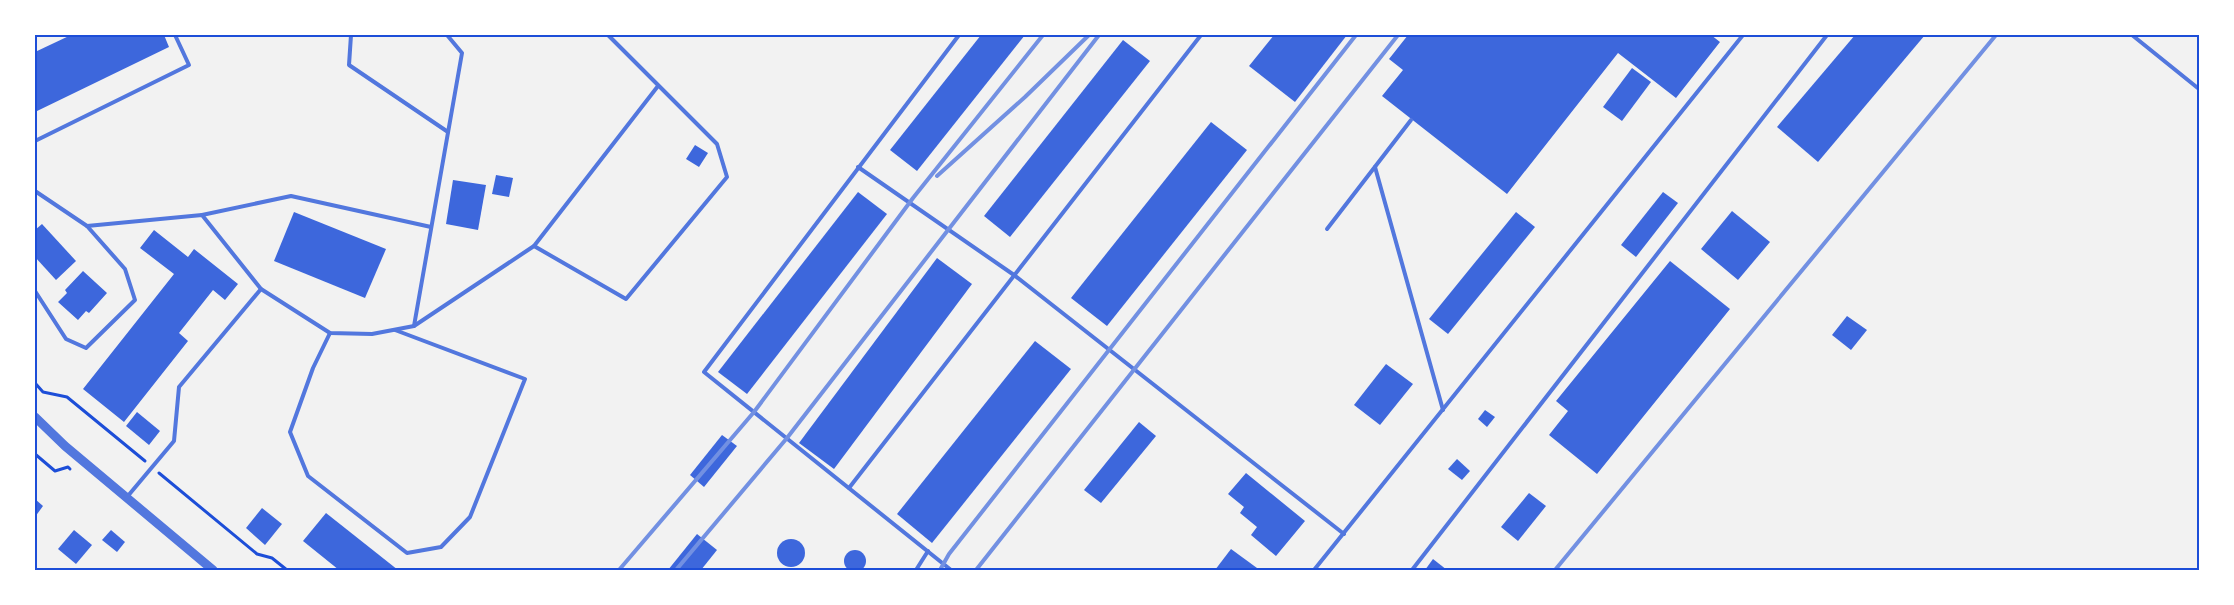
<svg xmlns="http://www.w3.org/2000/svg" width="2234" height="605" font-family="Helvetica,sans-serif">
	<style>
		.building { fill: #3d67dc }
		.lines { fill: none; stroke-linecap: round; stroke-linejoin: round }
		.path { stroke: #1d4ed8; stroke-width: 3 }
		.service { stroke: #5277de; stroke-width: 4 }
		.tertiary { stroke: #5277de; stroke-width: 9 }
		.rail { stroke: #7290e2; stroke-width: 4 }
		.neatline { fill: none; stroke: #1d4ed8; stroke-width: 2 }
	</style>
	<rect width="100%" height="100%" fill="#f2f2f2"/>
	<g class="building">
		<polygon points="71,35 164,35 169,47 35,112 35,52"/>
		<polygon points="981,35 1025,35 917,171 890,150"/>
		<polygon points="1274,35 1347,35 1295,102 1249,66"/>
		<polygon points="1408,35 1711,35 1720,42 1676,98 1618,53 1507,194 1382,96 1403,70 1389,59"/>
		<polygon points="1855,35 1925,35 1818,162 1777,127"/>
		<polygon points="1123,40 1150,61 1010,237 984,216"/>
		<polygon points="1632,68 1651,82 1622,121 1603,107"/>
		<polygon points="1211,122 1247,150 1107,326 1071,298"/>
		<polygon points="695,145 708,153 699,167 686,159"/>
		<polygon points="496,175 513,178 509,197 492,194"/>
		<polygon points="453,180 486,185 478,230 446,224"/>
		<polygon points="858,192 887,214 747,394 718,372"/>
		<polygon points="1663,192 1678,203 1636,257 1621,245"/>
		<polygon points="1732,211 1770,242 1738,280 1701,249"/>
		<polygon points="294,212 386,249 365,298 274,261"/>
		<polygon points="1516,212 1535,227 1448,334 1429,319"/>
		<polygon points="42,224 76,261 56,280 35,257 35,230"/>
		<polygon points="154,230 188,257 194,249 238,284 225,300 213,290 179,333 188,341 124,422 83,389 174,274 140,248"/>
		<polygon points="937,258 972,284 834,469 799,443"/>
		<polygon points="1670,261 1730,309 1597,474 1549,435 1568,411 1556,401"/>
		<polygon points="83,271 107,293 89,313 86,311 78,320 58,302 67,293 65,290"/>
		<polygon points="1847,316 1867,330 1851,350 1832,335"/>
		<polygon points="1035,341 1071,369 932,543 897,514"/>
		<polygon points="1386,364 1413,384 1380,425 1354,405"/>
		<polygon points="1485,410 1495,417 1487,427 1478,419"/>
		<polygon points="137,412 160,431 149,445 126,426"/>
		<polygon points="1139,422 1156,436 1101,503 1084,490"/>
		<polygon points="722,435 737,446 704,487 690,475"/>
		<polygon points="1457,459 1470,471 1462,480 1448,469"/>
		<polygon points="1246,473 1305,521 1276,556 1251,535 1257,527 1240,513 1244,507 1228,494"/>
		<polygon points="1529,493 1546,506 1518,541 1501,527"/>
		<polygon points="35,499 43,506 35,517"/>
		<polygon points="262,508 282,524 265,545 246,528"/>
		<polygon points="326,513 398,570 339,570 303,541"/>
		<polygon points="74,530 92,545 76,564 58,549"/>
		<polygon points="111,530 125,542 117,552 102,540"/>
		<polygon points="697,534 717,550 701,570 668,570"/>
		<circle cx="791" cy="553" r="14"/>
		<polygon points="1231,549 1257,568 1256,570 1215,570"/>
		<circle cx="855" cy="561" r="11"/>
		<polygon points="1433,559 1447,570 1425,570"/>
	</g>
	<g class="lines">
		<g class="path">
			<polyline points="35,383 43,392 67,397 145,461"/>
			<polyline points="35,454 55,471 68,467 70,469"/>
			<polyline points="159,473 257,554 272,558 287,570"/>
		</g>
		<g class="service">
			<polyline points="351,35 349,65 448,132"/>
			<polyline points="2132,35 2199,89"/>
			<polyline points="35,141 189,65 175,35"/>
			<polyline points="858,167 1014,275 1344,534"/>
			<polyline points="1375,167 1443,410"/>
			<polyline points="35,191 87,226 125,269 135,300 86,348 66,339 35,291"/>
			<polyline points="202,215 291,196 431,227"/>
			<polyline points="87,226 202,215 261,289 330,333 372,334 414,326 534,246 658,86"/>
			<polyline points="1327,229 1411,120"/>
			<polyline points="534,246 626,299 727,177 717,144 608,35"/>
			<polyline points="414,326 462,53 447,35"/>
			<polyline points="330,333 313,368 290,432 308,476 407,553 441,547 470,517 525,379 395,330"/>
			<polyline points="849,488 1201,35"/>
			<polyline points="127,497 174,441 179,387 261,289"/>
			<polyline points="916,570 928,551"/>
			<polyline points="951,570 704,372 959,35"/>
			<polyline points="1314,570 1743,35"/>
			<polyline points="1412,570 1827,35"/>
		</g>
		<polyline class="tertiary" points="35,417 65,446 213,570"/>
		<g class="rail">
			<polyline points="937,176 1025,97 1089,35"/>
			<polyline points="619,570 754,412 913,198 1043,35"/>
			<polyline points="676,570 787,438 1099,35"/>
			<polyline points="940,570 949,554 1356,35"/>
			<polyline points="976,570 1398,35"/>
			<polyline points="1555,570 1996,35"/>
		</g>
	</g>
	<rect width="2234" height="605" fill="none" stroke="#ffffff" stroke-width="72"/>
	<rect x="36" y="36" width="2162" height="533" class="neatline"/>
</svg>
